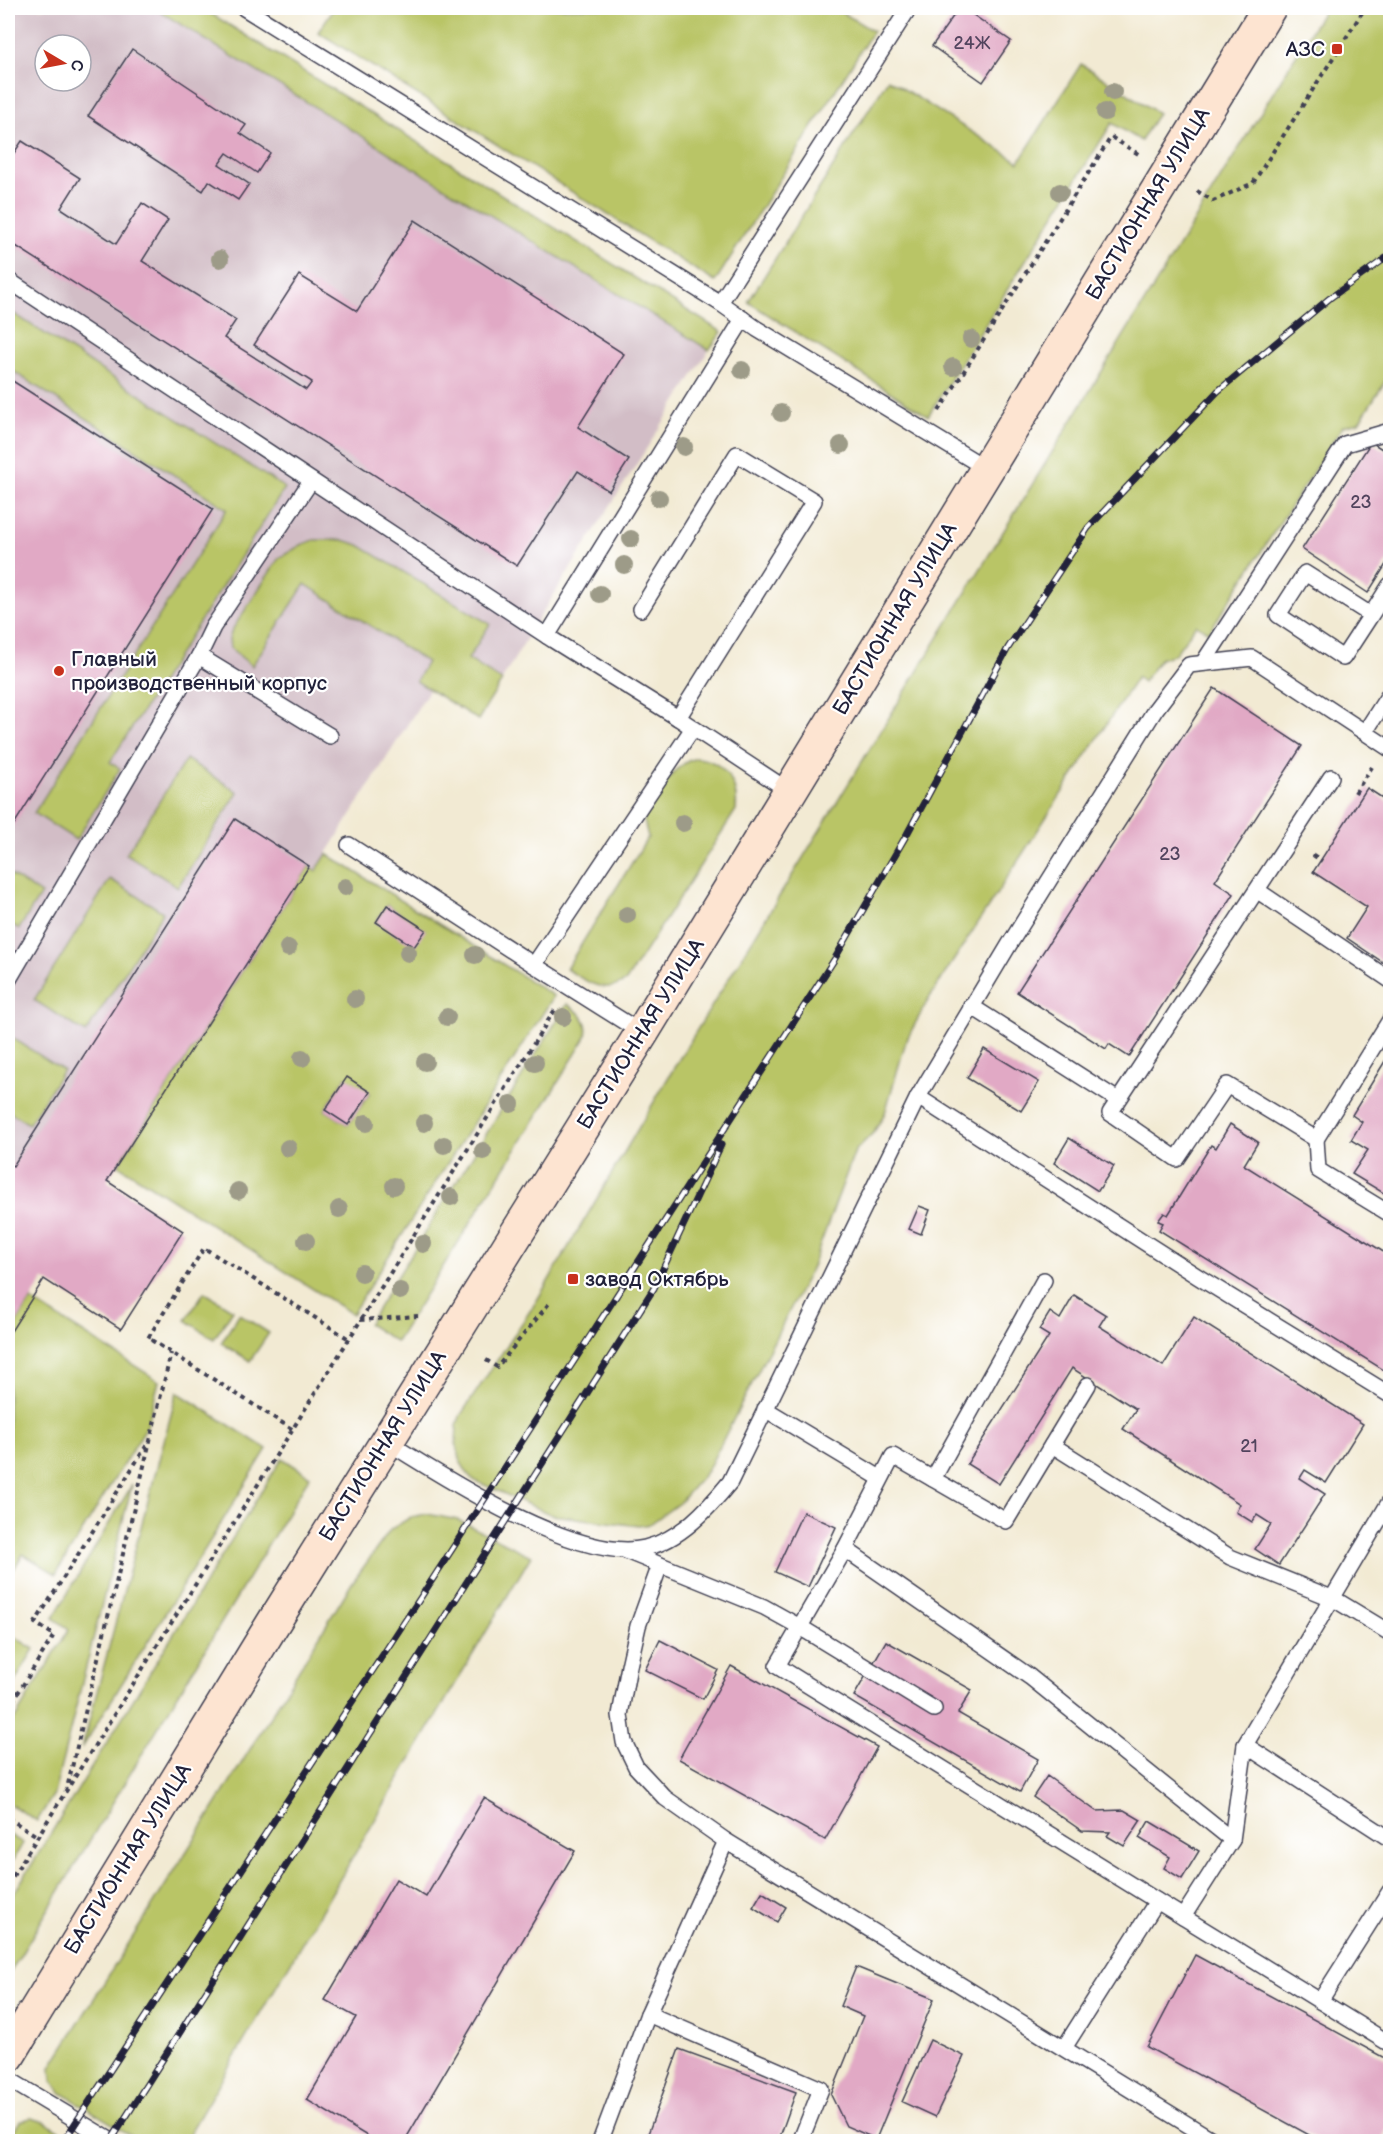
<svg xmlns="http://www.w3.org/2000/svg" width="1398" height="2149" font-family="'Balsamiq Sans',sans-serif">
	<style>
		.industrial { fill: #d2bdc6; fill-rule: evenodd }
		.green { fill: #b9c566; stroke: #6e7450; stroke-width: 1.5; fill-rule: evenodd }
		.building { fill: #e1a9c5 }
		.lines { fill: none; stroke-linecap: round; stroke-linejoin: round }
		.service-casing { stroke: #414052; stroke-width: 18 }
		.secondary-casing { stroke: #414052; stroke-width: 36 }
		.path { stroke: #414052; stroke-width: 4; stroke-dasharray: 4.5 4.5; stroke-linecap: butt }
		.service { stroke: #fff; stroke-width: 15 }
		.secondary { stroke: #fde4d1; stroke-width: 33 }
		.rail-casing { stroke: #22223b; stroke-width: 7 }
		.rail { stroke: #fff; stroke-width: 4.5; stroke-dasharray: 14; stroke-linecap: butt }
		.tree { fill: #9d9b88 }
		.poi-dot { fill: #c8321e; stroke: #fff; stroke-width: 2 }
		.labels { text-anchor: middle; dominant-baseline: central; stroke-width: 4.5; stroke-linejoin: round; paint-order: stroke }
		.number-label { font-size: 18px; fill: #52445e }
		.poi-label { font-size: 21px; fill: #22223b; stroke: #fff; text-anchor: start }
		.street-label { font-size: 21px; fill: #22223b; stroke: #fff }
	</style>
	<rect width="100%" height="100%" fill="#fff"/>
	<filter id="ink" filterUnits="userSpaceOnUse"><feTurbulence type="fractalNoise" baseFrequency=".0167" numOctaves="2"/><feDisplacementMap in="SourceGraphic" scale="12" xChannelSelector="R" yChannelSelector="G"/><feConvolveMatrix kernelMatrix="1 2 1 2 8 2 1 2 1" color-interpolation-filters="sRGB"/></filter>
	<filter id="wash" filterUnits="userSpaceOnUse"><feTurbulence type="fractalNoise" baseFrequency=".008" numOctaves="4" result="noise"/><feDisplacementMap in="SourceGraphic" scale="24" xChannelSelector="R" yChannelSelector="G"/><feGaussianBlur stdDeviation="1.35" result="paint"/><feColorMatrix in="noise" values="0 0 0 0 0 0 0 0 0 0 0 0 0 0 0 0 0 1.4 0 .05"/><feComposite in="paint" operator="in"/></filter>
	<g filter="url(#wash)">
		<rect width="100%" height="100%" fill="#f2ead3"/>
		<path class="industrial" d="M8,8H154L709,350L534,626L478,720L429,690L316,871L308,867L107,1181L183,1231L121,1329L44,1279L8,1336ZM45,45H81V81H45Z"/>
		<g class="green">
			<polygon points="154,8 202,8 722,332 709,350"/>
			<polygon points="334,8 835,8 873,31 715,282 318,32"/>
			<polygon points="1325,8 1390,8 1390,374 1359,422 1343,426 1209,632 1196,625 1175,654 1160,659 1143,682 1137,677 928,1000 906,1041 885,1113 874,1132 855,1151 812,1267 707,1471 679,1503 650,1524 639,1526 552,1515 471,1479 461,1463 456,1443 457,1426 460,1416 536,1302 678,1061"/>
			<polygon points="1081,64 1158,113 1141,141 1112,123 928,416 748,302 888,79 1019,162"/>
			<polygon points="8,310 285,488 110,762 120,769 76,840 34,813 227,509 8,368"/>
			<polygon points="314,540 343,540 359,545 490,624 468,659 502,681 478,720 416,681 427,662 305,584 252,666 230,648 229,639 232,630 279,558 301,545"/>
			<path d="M696,758C724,760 739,784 736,810L626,981C604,996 585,980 566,969L648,837L644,821L645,815C659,795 671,765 696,758Z"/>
			<polygon points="186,759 238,792 178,887 126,854"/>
			<path d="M327,854L554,996L352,1314L118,1165L309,866L316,871ZM387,905L425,930L414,946L376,922ZM346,1077L370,1093L348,1125L325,1110Z"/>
			<polygon points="8,873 41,894 19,929 8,922"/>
			<polygon points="110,879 163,912 86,1033 34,1000"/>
			<path d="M567,1004C581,1013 591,1022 585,1039L396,1342L368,1324Z"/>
			<polygon points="11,1037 63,1070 29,1124 8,1111 8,1043"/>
			<polygon points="204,1292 233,1310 214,1339 186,1320"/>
			<polygon points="31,1300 159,1381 147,1426 56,1574 23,1554 8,1579 8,1336"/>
			<polygon points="239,1314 269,1333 250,1361 221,1343"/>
			<polygon points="177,1392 267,1449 82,1748"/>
			<polygon points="282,1458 310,1476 8,1976 8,1903"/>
			<polygon points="132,1485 54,1794 37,1821 8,1803 8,1730 69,1629 53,1618"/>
			<polygon points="427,1514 458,1520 531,1556 185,2141 140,2141 62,2093 52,2081 51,2067 217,1803 352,1583 391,1529 411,1517"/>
			<polygon points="8,1633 34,1649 8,1693"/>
			<polygon points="8,1834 23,1843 8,1869"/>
			<polygon points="31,2118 45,2122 77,2141 8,2141 20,2121"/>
		</g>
		<g id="blocks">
			<g class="building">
				<polygon points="959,8 963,8 1011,41 983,82 932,46"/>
				<polygon points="132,49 246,125 240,133 270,153 257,173 227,153 219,164 249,184 238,200 209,181 203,191 88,116"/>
				<polygon points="22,141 80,178 61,208 116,244 142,203 168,220 142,261 236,320 224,338 306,390 312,382 254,345 299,275 357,311 415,220 624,354 578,427 629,460 609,491 578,471 517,566 8,241 8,162"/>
				<polygon points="8,378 213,509 8,834"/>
				<polygon points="1371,442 1390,454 1390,558 1368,593 1302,549"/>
				<polygon points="1214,688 1302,746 1215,881 1234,894 1129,1057 1109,1044 1106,1049 1017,992"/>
				<polygon points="1367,788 1390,803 1390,967 1347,938 1367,907 1313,872"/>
				<polygon points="235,819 309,866 107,1181 183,1231 121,1329 44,1279 8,1336 8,1163 13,1166"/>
				<polygon points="387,905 426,930 414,947 376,922"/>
				<polygon points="984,1049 1039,1082 1021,1111 967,1078"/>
				<polygon points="1390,1053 1390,1197 1352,1174 1368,1150 1351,1140 1362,1122 1352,1115"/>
				<polygon points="347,1077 370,1092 348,1125 325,1110"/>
				<polygon points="1230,1124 1258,1142 1244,1165 1390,1256 1390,1374 1159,1230 1163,1223 1158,1221 1164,1213 1168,1215 1211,1145 1216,1148"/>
				<polygon points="1069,1138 1114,1166 1098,1191 1054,1163"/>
				<polygon points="919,1206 930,1210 921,1234 909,1229"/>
				<polygon points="1074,1295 1106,1315 1099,1326 1163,1366 1194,1317 1363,1424 1326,1483 1305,1470 1300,1478 1325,1494 1279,1565 1255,1549 1271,1524 1257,1515 1252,1522 1236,1512 1240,1504 1123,1429 1136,1409 1072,1368 999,1484 967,1464 1049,1336 1039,1330 1050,1312 1060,1319"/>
				<polygon points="803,1512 836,1527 808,1587 775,1572"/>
				<polygon points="660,1640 718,1670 703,1699 645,1670"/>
				<polygon points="886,1641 972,1690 958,1713 1038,1759 1020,1792 854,1696"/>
				<polygon points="731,1666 877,1747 825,1840 679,1759"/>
				<polygon points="1047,1776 1096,1811 1124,1810 1141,1820 1124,1846 1107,1836 1110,1832 1082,1831 1033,1797"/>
				<polygon points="484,1798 575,1851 404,2142 377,2142 307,2100 356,2017 325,2000 396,1879 426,1897"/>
				<polygon points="1149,1821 1199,1851 1182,1879 1164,1868 1170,1857 1139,1838"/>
				<polygon points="762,1892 786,1907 777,1922 753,1907"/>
				<polygon points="1195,1955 1390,2061 1390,2125 1381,2142 1322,2142 1147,2047"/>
				<polygon points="856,1967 934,1999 876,2139 846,2126 831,2095 863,2016 840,2006"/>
				<polygon points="930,2040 964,2056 935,2117 902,2102"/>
				<polygon points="679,2049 796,2092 778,2142 645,2142"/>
			</g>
		</g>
	</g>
	<g filter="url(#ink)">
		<use href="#blocks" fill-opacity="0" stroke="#414052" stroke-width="1.5"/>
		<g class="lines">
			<g class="service-casing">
				<g id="service">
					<polyline points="244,8 720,303 757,329 987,469"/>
					<polyline points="8,280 553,640 678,718 789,791"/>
					<polyline points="720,303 909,8"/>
					<polyline points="641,609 737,454 814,501 678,718"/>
					<polyline points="1371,615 1343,658 1278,615 1305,573 1371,615 1390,585"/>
					<polyline points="547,636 743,319"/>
					<polyline points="199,656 330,736"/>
					<polyline points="1203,663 1345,444 1390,431"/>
					<polyline points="1365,732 1390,693"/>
					<polyline points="1331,777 1110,1113 1177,1159 1227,1085 1316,1139 1390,1020"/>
					<polyline points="349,845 534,965"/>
					<polyline points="1258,891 1390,980"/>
					<polyline points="8,981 199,656 213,627 311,481"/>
					<polyline points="971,1006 1118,1100"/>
					<polyline points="642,1033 534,965 693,728"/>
					<polyline points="918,1097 1200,1278 1390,1395"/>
					<polyline points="1316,1139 1318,1170 1390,1214"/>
					<polyline points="1088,1385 1006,1521 893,1456 845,1549 1030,1677 1232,1840"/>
					<polyline points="765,1409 880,1478"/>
					<path d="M386,1441C443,1477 578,1564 645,1548C680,1540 708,1509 730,1482L918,1097L1009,945L1155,710L1189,665L1252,658L1390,749"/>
					<polyline points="1052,1445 1230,1557 1334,1599 1390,1633"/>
					<polyline points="933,1479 1044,1280"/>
					<polyline points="1390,1501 1245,1745 1232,1840 1183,1917 1320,2001 1390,1891"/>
					<polyline points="845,1549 777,1666 1183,1917"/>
					<polyline points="626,1551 764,1607 800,1627 934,1709"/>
					<polyline points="660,1565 638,1626 629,1666 620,1715 624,1742 636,1767 665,1798 726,1841 1216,2142"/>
					<polyline points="1245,1745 1390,1839"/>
					<polyline points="1320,2001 1390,2044"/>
					<polyline points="648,2014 821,2089 800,2142"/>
					<polyline points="1064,2048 1157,1901"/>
					<polyline points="8,2079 113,2142"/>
					<polyline points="600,2142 648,2014 726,1841"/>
				</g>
			</g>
			<g class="secondary-casing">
				<polyline id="secondary" points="8,2056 272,1625 642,1033 1269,8"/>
			</g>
			<g class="path">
				<polyline points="1197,191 1213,201 1253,183 1365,8"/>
				<polyline points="939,411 1111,137 1140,155"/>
				<polyline points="1355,793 1372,767"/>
				<polyline points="1313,855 1322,861"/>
				<polyline points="360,1320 418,1316"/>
				<polyline points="486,1360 497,1367 551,1301"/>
				<polyline points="292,1429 148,1338 204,1248 349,1339"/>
				<polyline points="8,1709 54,1635 35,1623 148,1443"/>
				<polyline points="68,1784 171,1353"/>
				<polyline points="8,1818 37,1836"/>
				<polyline points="8,1884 556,1008"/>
			</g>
			<use href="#service" class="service"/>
			<use href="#secondary" class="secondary"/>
			<g class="rail-casing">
				<g id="rail">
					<polyline points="63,2142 434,1577 834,960 907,834 1008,648 1088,528 1218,391 1330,298 1390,255"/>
					<polyline points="110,2142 654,1288 721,1145"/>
				</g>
			</g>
			<use href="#rail" class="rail"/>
		</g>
		<g class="tree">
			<circle cx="1113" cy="92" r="9"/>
			<circle cx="1105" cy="112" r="9"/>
			<circle cx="1060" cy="192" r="9"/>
			<circle cx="220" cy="259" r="9"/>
			<circle cx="971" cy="339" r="9"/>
			<circle cx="953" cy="367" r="9"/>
			<circle cx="742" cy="370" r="9"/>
			<circle cx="781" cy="413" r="9"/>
			<circle cx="841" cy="445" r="9"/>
			<circle cx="684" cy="447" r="9"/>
			<circle cx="659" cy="498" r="9"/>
			<circle cx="631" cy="539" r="9"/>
			<circle cx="624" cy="565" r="9"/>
			<circle cx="600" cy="594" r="9"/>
			<circle cx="683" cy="823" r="9"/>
			<circle cx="345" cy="887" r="9"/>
			<circle cx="627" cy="915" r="9"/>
			<circle cx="288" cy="948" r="9"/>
			<circle cx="408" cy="953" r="9"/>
			<circle cx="475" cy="955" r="9"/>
			<circle cx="355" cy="999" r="9"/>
			<circle cx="447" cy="1017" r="9"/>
			<circle cx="563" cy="1017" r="9"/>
			<circle cx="302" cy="1058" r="9"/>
			<circle cx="425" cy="1062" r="9"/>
			<circle cx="535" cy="1063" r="9"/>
			<circle cx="511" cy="1104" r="9"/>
			<circle cx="366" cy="1123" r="9"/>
			<circle cx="424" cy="1123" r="9"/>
			<circle cx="444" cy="1145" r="9"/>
			<circle cx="288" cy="1148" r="9"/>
			<circle cx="483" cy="1151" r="9"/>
			<circle cx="394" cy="1186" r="9"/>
			<circle cx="238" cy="1191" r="9"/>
			<circle cx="451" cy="1197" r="9"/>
			<circle cx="339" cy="1209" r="9"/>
			<circle cx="306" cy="1241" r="9"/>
			<circle cx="423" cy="1244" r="9"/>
			<circle cx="362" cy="1273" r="9"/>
			<circle cx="400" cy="1291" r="9"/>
		</g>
	</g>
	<g class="poi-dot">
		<rect x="1331" y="43" width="12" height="12" rx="3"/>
		<circle cx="59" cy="671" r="6"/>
		<rect x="567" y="1273" width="12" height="12" rx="3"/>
	</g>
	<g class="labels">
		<g class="number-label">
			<text x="972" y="43">24Ж</text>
			<text x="1361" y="502">23</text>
			<text x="1170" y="854">23</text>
			<text x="1249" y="1446">21</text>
		</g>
		<g class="poi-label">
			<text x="1325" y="49" text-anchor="end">АЗС</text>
			<text x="71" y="659">Главный<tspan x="71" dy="24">производственный корпус</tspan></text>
			<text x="585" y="1279">завод Октябрь</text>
		</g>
		<g class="street-label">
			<text transform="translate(1148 204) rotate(-59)">БАСТИОННАЯ УЛИЦА</text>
			<text transform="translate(895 619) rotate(-59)">БАСТИОННАЯ УЛИЦА</text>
			<text transform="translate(641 1034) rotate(-58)">БАСТИОННАЯ УЛИЦА</text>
			<text transform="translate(383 1446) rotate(-58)">БАСТИОННАЯ УЛИЦА</text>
			<text transform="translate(128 1859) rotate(-58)">БАСТИОННАЯ УЛИЦА</text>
		</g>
	</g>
	<rect width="1398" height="2149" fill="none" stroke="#fff" stroke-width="30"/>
	<g transform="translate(63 63) rotate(100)"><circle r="28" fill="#ffffff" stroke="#a7a7b1" stroke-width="1.5"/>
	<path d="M0-4.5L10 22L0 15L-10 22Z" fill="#c8321e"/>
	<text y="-9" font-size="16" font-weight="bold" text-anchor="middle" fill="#22223b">С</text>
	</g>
</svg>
